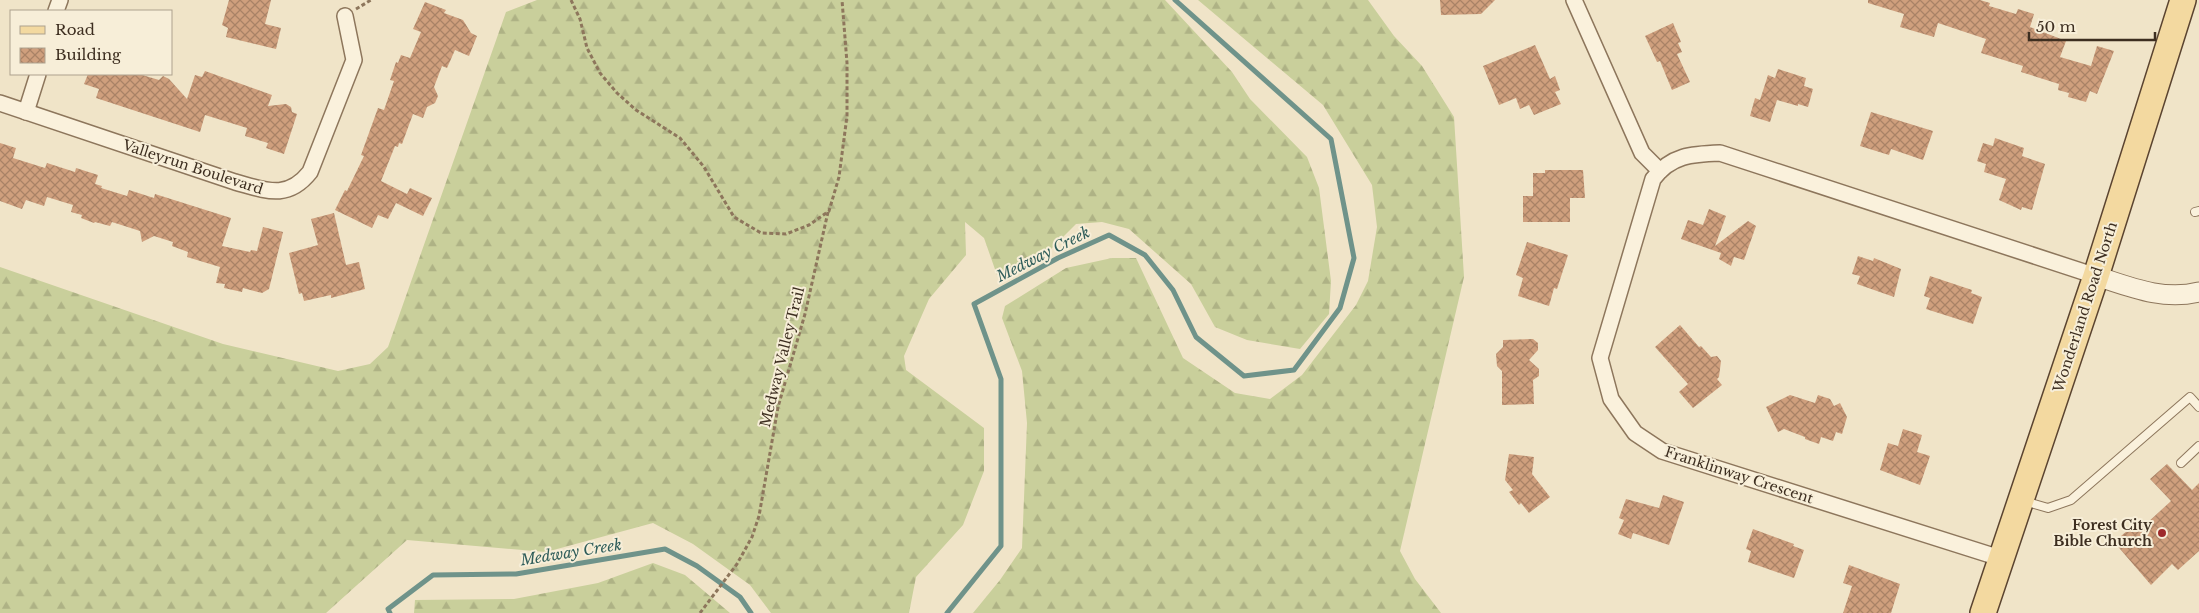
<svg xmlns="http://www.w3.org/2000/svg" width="2199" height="613" font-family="'Libre Baskerville',serif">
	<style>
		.forest { fill: url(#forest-firs) }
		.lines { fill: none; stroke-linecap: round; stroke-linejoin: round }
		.stream { stroke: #6f938a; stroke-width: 5 }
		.building { fill: url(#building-cross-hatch) }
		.service-casing { stroke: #8d765c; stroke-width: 10 }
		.minor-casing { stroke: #8d765c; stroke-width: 18 }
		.tertiary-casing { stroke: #8d765c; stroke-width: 21 }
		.primary-casing { stroke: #5b4430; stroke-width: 28 }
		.path { stroke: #8d765c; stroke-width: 3; stroke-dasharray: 4 2.5; stroke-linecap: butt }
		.service { stroke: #faf1dc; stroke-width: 8 }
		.minor { stroke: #faf1dc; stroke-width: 15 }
		.tertiary { stroke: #faf1dc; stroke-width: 19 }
		.primary { stroke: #f3d9a0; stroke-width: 25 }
		.poi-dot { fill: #9e2a2b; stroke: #f7eed8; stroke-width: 2 }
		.labels { text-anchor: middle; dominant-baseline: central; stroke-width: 4; stroke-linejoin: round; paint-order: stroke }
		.street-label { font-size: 14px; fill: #3d2e20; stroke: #f7eed8 }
		.poi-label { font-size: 14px; font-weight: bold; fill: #3d2e20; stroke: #f7eed8; text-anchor: end }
		.water-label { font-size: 15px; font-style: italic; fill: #2f5d5a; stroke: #f7eed8 }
	</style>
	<defs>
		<pattern id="forest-firs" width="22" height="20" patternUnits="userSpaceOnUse" patternTransform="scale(1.25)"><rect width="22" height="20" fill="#c9cf9b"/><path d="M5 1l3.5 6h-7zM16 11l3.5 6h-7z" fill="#aeb285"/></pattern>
		<pattern id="building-cross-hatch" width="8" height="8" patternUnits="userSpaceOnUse" patternTransform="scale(1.25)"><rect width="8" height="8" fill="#cf9f7d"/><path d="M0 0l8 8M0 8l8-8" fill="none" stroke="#a98266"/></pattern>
	</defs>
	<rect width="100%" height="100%" fill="#f0e4c8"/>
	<g class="forest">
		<polygon points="537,0 1165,0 1232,72 1250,99 1307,157 1319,188 1331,281 1329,314 1300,349 1247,340 1215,327 1191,284 1129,229 1102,222 1076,224 1041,259 997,275 984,238 965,222 966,255 929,299 904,356 906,370 984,428 984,471 963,525 916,577 909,613 771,613 750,585 693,544 653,523 546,552 407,540 326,613 0,613 0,267 223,344 338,371 370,364 388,347 506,12"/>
		<polygon points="1198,0 1368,0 1394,36 1422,66 1454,117 1464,277 1400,551 1415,579 1441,613 973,613 1000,580 1022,548 1027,423 1022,371 1002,318 1005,306 1066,268 1112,258 1136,258 1183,358 1235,393 1270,399 1302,375 1356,305 1368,281 1377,227 1372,185 1323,105"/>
		<polygon points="653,563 685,575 730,613 414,613 415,600 514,599 598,583"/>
	</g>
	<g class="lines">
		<g class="stream">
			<polyline points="390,613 388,609 433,575 516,574 665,549 697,566 740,597 751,613"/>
			<polyline points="947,613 1001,546 1001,379 974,304 1058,258 1109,235 1145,255 1173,290 1196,337 1244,376 1294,370 1340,308 1354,258 1331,139 1175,0"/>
		</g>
	</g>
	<g class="building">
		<polygon points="229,0 271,0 265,24 281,28 276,49 226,37 228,28 222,25"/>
		<polygon points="1440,0 1495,0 1481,14 1441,15"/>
		<polygon points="1868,0 1980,0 1990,3 1989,6 2016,14 2018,9 2034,14 2030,27 2066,41 2060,57 2091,66 2097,46 2114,51 2097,94 2090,91 2086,102 2068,97 2069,93 2058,90 2059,84 2021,72 2023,66 1981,53 1986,39 1938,23 1934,37 1900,27 1904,14 1868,3"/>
		<polygon points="425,2 446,10 444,13 463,20 471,33 477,36 469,56 455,50 447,68 442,66 434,87 438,96 435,103 427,107 423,118 413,114 402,144 399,143 398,147 395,146 381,181 407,194 410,188 432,198 423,216 396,203 388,219 378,215 372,228 335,210 345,190 347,191 364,156 361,155 378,108 384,110 394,81 390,80 396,62 398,63 401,55 410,58 421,32 413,29"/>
		<polygon points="1673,23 1681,42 1678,43 1682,52 1677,54 1690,82 1672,90 1660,61 1657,62 1645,36"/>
		<polygon points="1535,45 1550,79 1555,76 1560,90 1555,92 1561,104 1534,115 1529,105 1520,109 1516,98 1499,105 1483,66"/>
		<polygon points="1778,69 1806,78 1804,86 1813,89 1808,107 1798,104 1798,106 1777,100 1770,122 1750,116 1755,98 1760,100 1768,75 1775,78"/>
		<polygon points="205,71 272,95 268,106 286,104 291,107 292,112 297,114 284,154 266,148 268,143 245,136 247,128 205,115 200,132 96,98 99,89 84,84 88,74 139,74 159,80 163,76 169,79 187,99 195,75 202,77"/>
		<polygon points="1871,112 1933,131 1923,160 1891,149 1889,155 1860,146"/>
		<polygon points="1995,138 2024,148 2022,156 2045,164 2032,210 2022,207 2021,210 1999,200 2006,179 1984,172 1986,164 1977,161 1983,143 1993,146"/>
		<polygon points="0,143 16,148 13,158 45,168 47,163 75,172 76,168 98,175 95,184 102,186 101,188 127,196 129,190 154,198 155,194 231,218 222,246 250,252 251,250 257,251 263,227 283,232 269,289 262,293 243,288 242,292 224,288 225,284 216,283 220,267 187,257 188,252 172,246 173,242 154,236 142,242 140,231 112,222 110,226 95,222 94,223 81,218 82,215 71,212 73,205 47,197 44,206 26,200 22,209 0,201"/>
		<polygon points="1545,170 1583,170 1585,198 1570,198 1570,222 1523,222 1523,196 1533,196 1533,173 1545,173"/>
		<polygon points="1709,209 1726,216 1715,246 1748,221 1756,226 1744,260 1734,257 1731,266 1719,259 1721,253 1681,239 1688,220 1703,225"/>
		<polygon points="334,213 346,265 359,262 365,289 331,298 331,295 304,301 302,293 299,294 289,253 318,245 311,219"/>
		<polygon points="1527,242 1568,255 1557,289 1554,288 1549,306 1518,296 1523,278 1516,275"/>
		<polygon points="1858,256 1873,261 1874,258 1901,269 1894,297 1857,284 1860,276 1852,274"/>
		<polygon points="1930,276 1972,290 1971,293 1982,297 1973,324 1926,309 1930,298 1924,296"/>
		<polygon points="1680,325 1699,347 1701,346 1711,357 1717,356 1721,361 1719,377 1717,379 1722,385 1693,408 1679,392 1688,384 1655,347"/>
		<polygon points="1533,339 1538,343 1538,350 1529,360 1539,369 1539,376 1533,380 1534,404 1502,405 1502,371 1497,366 1496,354 1503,347 1503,340"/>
		<polygon points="1790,395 1815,403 1818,395 1830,399 1834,406 1840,403 1847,417 1842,434 1836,432 1833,441 1821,437 1819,444 1805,439 1805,437 1784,429 1778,432 1766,407"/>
		<polygon points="1903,429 1922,435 1917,452 1930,456 1920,485 1880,470 1888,443 1898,446"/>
		<polygon points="1509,454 1534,457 1532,474 1550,497 1529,513 1521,503 1519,505 1509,492 1513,490 1505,480"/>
		<polygon points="2167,464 2192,490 2199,483 2199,551 2178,570 2172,564 2151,585 2114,542 2141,519 2146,524 2171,501 2150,479"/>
		<polygon points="1663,495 1684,502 1669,545 1633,533 1631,539 1618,534 1624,520 1619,518 1626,499 1659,508"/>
		<polygon points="1753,529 1794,544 1793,546 1804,550 1794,578 1748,562 1751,551 1746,549"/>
		<polygon points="1849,565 1900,584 1891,613 1843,613 1852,586 1843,583"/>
	</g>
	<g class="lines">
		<g class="service-casing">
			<g id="service">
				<polyline points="2195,212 2199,211"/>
				<polyline points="2181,463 2199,446"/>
				<polyline points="2024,501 2048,508 2071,500 2190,397 2199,407"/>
			</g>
		</g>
		<g class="minor-casing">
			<g id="minor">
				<polyline points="1574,0 1642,153 1660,171"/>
				<polyline points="56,11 60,0"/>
				<path d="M0,103L235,182C265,190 287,201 310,172L354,60L345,16"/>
				<polyline points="26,112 38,74"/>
				<path d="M2000,558L1662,451L1635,433L1611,399L1600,358L1653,179C1671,155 1692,154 1720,153L2096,276"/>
			</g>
		</g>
		<g class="tertiary-casing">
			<path id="tertiary" d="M2096,276C2130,287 2163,301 2199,292"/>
		</g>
		<g class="primary-casing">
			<polyline id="primary" points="1983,613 2096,276 2183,0"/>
		</g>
		<g class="path">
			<polyline points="571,0 580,19 587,48 600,73 617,93 636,110 680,138 704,167 734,217 761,233 786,234 809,225 829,211 839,177 847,116 847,63 842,0"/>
			<polyline points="356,9 371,0"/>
			<polyline points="700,613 737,564 752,537 759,516 778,407 805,314 828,212"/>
		</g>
		<use href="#service" class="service"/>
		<use href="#minor" class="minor"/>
		<use href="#tertiary" class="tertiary"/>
		<use href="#primary" class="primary"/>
	</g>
	<circle class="poi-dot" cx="2162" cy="533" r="5"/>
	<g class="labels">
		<g class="street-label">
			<text transform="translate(193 167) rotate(18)">Valleyrun Boulevard</text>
			<text transform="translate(2085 307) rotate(-72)">Wonderland Road North</text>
			<text transform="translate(782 357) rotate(-76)">Medway Valley Trail</text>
			<text transform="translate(1739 475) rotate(18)">Franklinway Crescent</text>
		</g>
		<g class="poi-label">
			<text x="2152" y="525">Forest City<tspan x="2152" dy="16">Bible Church</tspan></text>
		</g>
		<g class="water-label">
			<text transform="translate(1043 254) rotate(-27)">Medway Creek</text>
			<text transform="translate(571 552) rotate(-9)">Medway Creek</text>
		</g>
	</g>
	<rect x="10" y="10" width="162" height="65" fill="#f7eed8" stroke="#ada18e"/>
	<rect x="20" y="26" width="25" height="8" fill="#f3d9a0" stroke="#ada18e"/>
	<text x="55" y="35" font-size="15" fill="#3d2e20">Road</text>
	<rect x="20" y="48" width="25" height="15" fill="url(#building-cross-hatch)" stroke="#ada18e"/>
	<text x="55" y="60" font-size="15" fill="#3d2e20">Building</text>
	<path d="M2029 32v8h126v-8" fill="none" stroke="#3d2e20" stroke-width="2.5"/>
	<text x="2036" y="32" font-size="15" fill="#3d2e20" stroke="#f7eed8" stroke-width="4" paint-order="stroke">50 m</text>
</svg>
